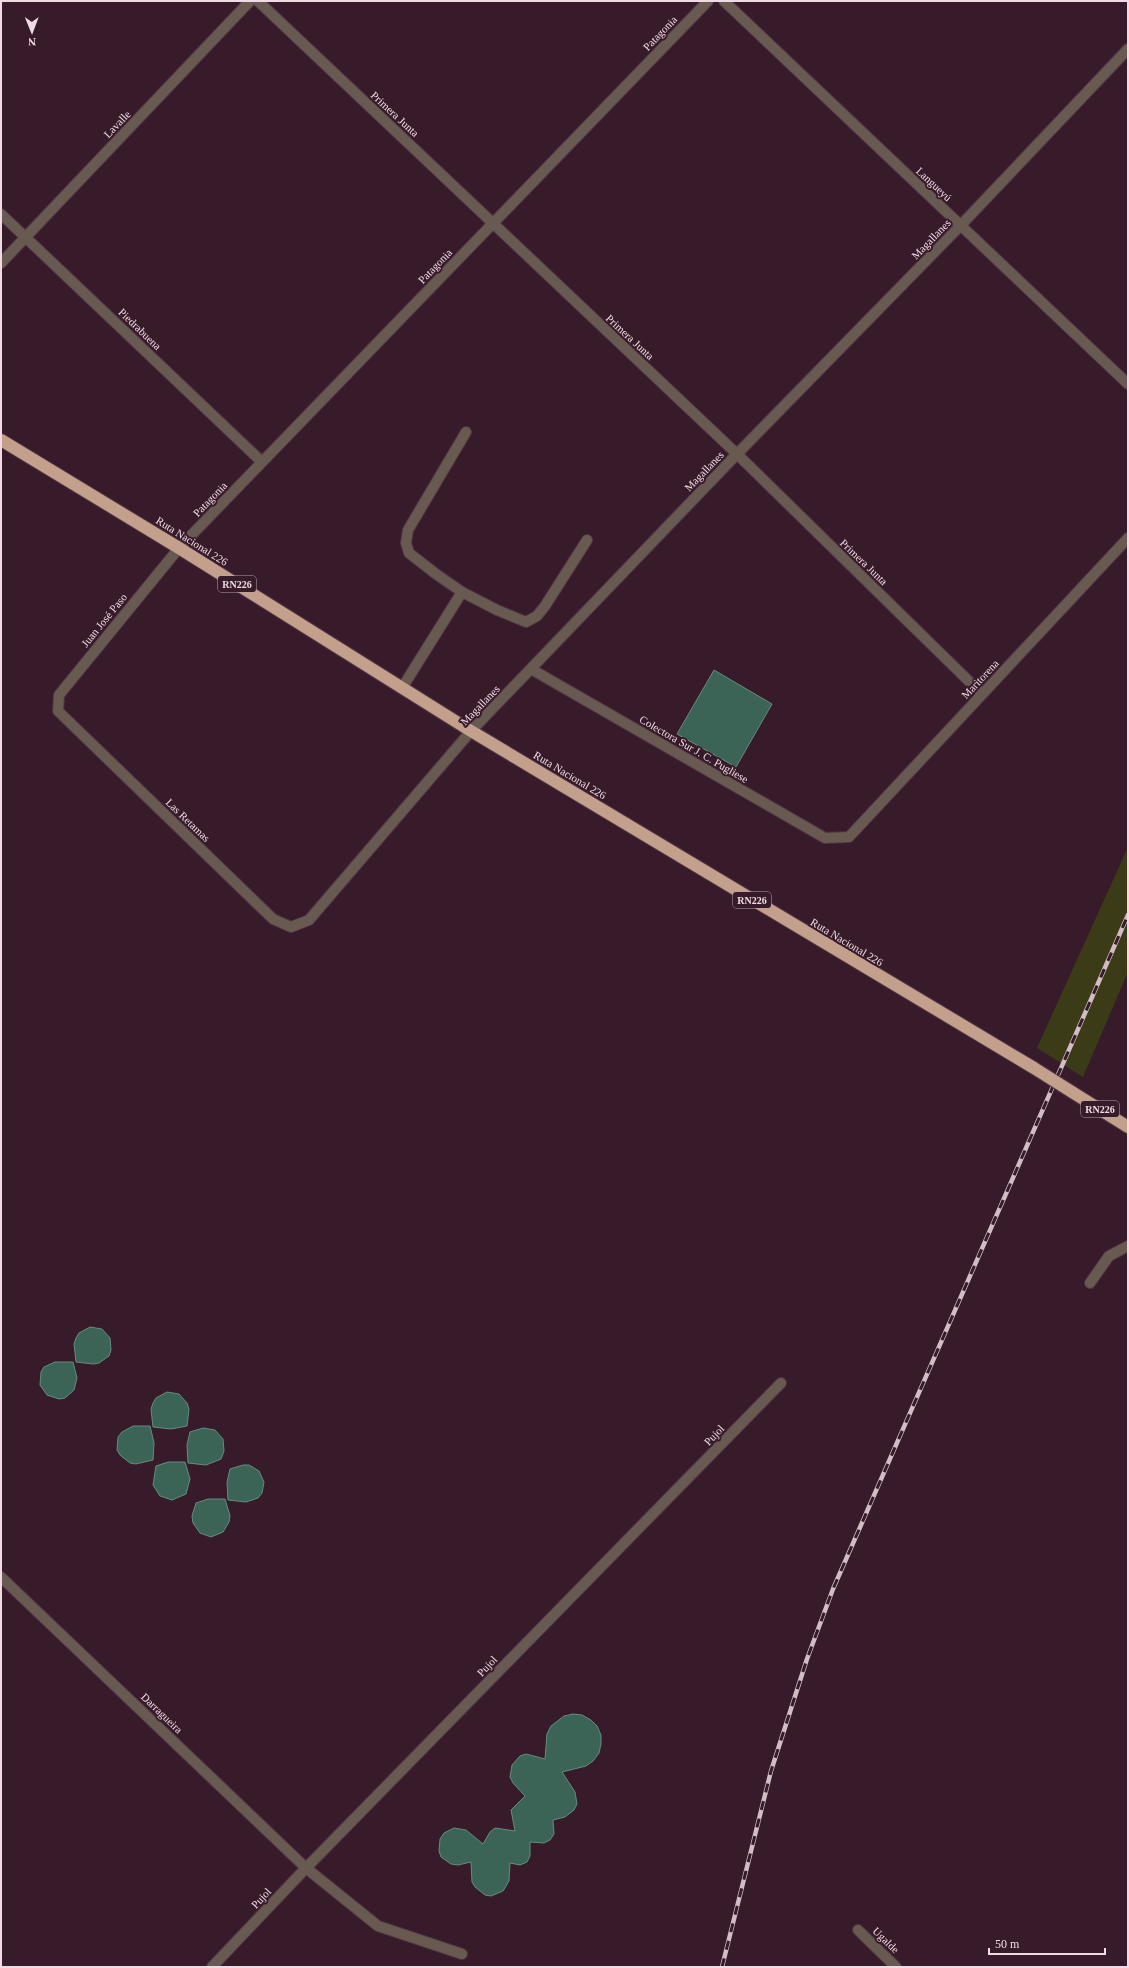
<svg xmlns="http://www.w3.org/2000/svg" width="1129" height="1968" font-family="Georgia,serif">
	<style>
		.green { fill: #3b3b18 }
		.building { fill: #3b6456; stroke: #638d7e }
		.lines { fill: none; stroke-linecap: round; stroke-linejoin: round }
		.minor-casing { stroke: #523644; stroke-width: 12 }
		.highway-casing { stroke: #523644; stroke-width: 14 }
		.minor { stroke: #685951; stroke-width: 10 }
		.highway { stroke: #c4a08c; stroke-width: 12 }
		.rail-casing { stroke: #d2bcc6; stroke-width: 4.5 }
		.rail { stroke: #381b2a; stroke-width: 3; stroke-dasharray: 9; stroke-linecap: butt }
		.highway-bridge-casing { stroke: #523644; stroke-width: 14; stroke-linecap: butt }
		.highway-bridge { stroke: #c4a08c; stroke-width: 12 }
		.labels { text-anchor: middle; dominant-baseline: central; stroke-width: 4; stroke-linejoin: round; paint-order: stroke }
		.shield { fill: #381b2a; stroke: #b9a1ac; stroke-width: 1 }
		.shield-label { font-size: 10px; font-weight: bold; fill: #f0dbe4 }
		.street-label { font-size: 11px; fill: #f0dbe4; stroke: #381b2a }
	</style>
	<rect width="100%" height="100%" fill="#381b2a"/>
	<polygon class="green" points="1128,847 1128,972 1083,1077 1037,1048"/>
	<g class="building">
		<polygon points="714,670 772,704 736,767 677,734"/>
		<polygon points="90,1327 102,1329 110,1338 111,1350 109,1356 99,1363 93,1364 76,1362 74,1344 76,1338 79,1333"/>
		<polygon points="55,1362 73,1362 77,1378 74,1390 65,1398 59,1399 47,1395 40,1385 41,1372 44,1367"/>
		<polygon points="167,1392 179,1394 187,1403 189,1409 187,1426 171,1429 153,1427 151,1409 153,1403 156,1398"/>
		<polygon points="133,1426 150,1426 154,1443 153,1460 136,1464 130,1463 120,1455 117,1450 118,1437 122,1432"/>
		<polygon points="203,1428 215,1430 223,1439 224,1451 221,1459 206,1465 188,1463 187,1445 190,1432"/>
		<polygon points="168,1462 185,1462 190,1479 186,1494 172,1500 160,1496 153,1485 156,1466"/>
		<polygon points="243,1465 249,1465 259,1471 264,1482 262,1493 258,1498 246,1502 228,1500 227,1482 230,1469"/>
		<polygon points="208,1499 225,1499 230,1516 229,1522 223,1532 211,1537 200,1533 193,1523 192,1516 196,1503"/>
		<polygon points="573,1714 582,1715 591,1720 597,1726 601,1735 601,1744 599,1753 593,1761 586,1766 562,1772 575,1792 577,1804 574,1810 565,1817 553,1820 554,1834 550,1840 544,1843 530,1842 530,1856 527,1862 520,1865 510,1863 509,1881 503,1891 491,1896 485,1895 475,1887 472,1882 471,1862 458,1865 451,1864 441,1857 439,1851 440,1839 444,1833 454,1828 466,1830 483,1844 490,1832 495,1828 515,1831 511,1810 525,1796 513,1783 510,1777 512,1765 520,1756 526,1754 545,1759 547,1734 551,1726 564,1716"/>
	</g>
	<g class="lines">
		<g class="minor-casing">
			<g id="minor">
				<polyline points="258,1 737,454 982,694"/>
				<polyline points="708,1 179,548 59,695 58,711 273,919 291,927 309,920 471,731 737,454 961,225 1128,49"/>
				<polyline points="724,1 1128,384"/>
				<polyline points="1,214 262,462"/>
				<polyline points="1,263 250,1"/>
				<polyline points="466,432 408,530 406,543 409,553 436,574 462,592 497,610 526,622 537,616 545,606 587,540"/>
				<polyline points="531,669 825,838 849,837 1128,538"/>
				<polyline points="402,688 462,592"/>
				<polyline points="1090,1283 1109,1256 1128,1246"/>
				<polyline points="1,1577 306,1868 378,1926 462,1954"/>
				<polyline points="858,1930 896,1967"/>
				<polyline points="212,1967 306,1868 781,1383"/>
			</g>
		</g>
		<g class="highway-casing">
			<g id="highway">
				<polyline points="1,440 179,548 471,731 1034,1068"/>
				<polyline points="1072,1092 1128,1127"/>
			</g>
		</g>
		<use href="#minor" class="minor"/>
		<use href="#highway" class="highway"/>
		<g class="rail-casing">
			<polyline id="rail" points="722,1967 771,1771 807,1659 833,1589 1128,915"/>
		</g>
		<use href="#rail" class="rail"/>
		<g class="highway-bridge-casing">
			<polyline id="highway-bridge" points="1034,1068 1072,1092"/>
		</g>
		<use href="#highway-bridge" class="highway-bridge"/>
	</g>
	<g class="labels">
		<g class="shield">
			<rect x="218" y="576" width="38" height="16" rx="3"/>
			<rect x="733" y="892" width="38" height="16" rx="3"/>
			<rect x="1081" y="1101" width="38" height="16" rx="3"/>
		</g>
		<g class="shield-label">
			<text x="237" y="584">RN226</text>
			<text x="752" y="900">RN226</text>
			<text x="1100" y="1109">RN226</text>
		</g>
		<g class="street-label">
			<text transform="translate(660 33) rotate(-46)">Patagonia</text>
			<text transform="translate(395 114) rotate(43)">Primera Junta</text>
			<text transform="translate(117 124) rotate(-46)">Lavalle</text>
			<text transform="translate(934 184) rotate(43)">Langueyú</text>
			<text transform="translate(931 239) rotate(-46)">Magallanes</text>
			<text transform="translate(435 266) rotate(-46)">Patagonia</text>
			<text transform="translate(140 329) rotate(44)">Piedrabuena</text>
			<text transform="translate(630 337) rotate(43)">Primera Junta</text>
			<text transform="translate(704 471) rotate(-46)">Magallanes</text>
			<text transform="translate(210 499) rotate(-46)">Patagonia</text>
			<text transform="translate(192 541) rotate(32)">Ruta Nacional 226</text>
			<text transform="translate(864 562) rotate(44)">Primera Junta</text>
			<text transform="translate(104 620) rotate(-51)">Juan José Paso</text>
			<text transform="translate(980 679) rotate(-47)">Maritorena</text>
			<text transform="translate(480 705) rotate(-46)">Magallanes</text>
			<text transform="translate(694 749) rotate(30)">Colectora Sur J. C. Pugliese</text>
			<text transform="translate(570 775) rotate(31)">Ruta Nacional 226</text>
			<text transform="translate(188 820) rotate(44)">Las Retamas</text>
			<text transform="translate(847 942) rotate(31)">Ruta Nacional 226</text>
			<text transform="translate(714 1435) rotate(-46)">Pujol</text>
			<text transform="translate(487 1666) rotate(-46)">Pujol</text>
			<text transform="translate(162 1713) rotate(44)">Darragueira</text>
			<text transform="translate(261 1898) rotate(-47)">Pujol</text>
			<text transform="translate(886 1940) rotate(44)">Ugalde</text>
		</g>
	</g>
	<rect width="1129" height="1968" fill="none" stroke="#f0dbe4" stroke-width="4"/>
	<g transform="translate(32 32) rotate(179)" stroke="#381b2a" stroke-width="3" paint-order="stroke">
	<path d="M0-3L7 15L0 10L-7 15Z" fill="#f0dbe4"/>
	<text y="-6" font-size="11" font-weight="bold" text-anchor="middle" fill="#f0dbe4">N</text>
	</g>
	<path d="M989 1948v6h116v-6" fill="none" stroke="#f0dbe4" stroke-width="2"/>
	<text x="995" y="1948" font-size="12" fill="#f0dbe4" stroke="#381b2a" stroke-width="3" paint-order="stroke">50 m</text>
</svg>
